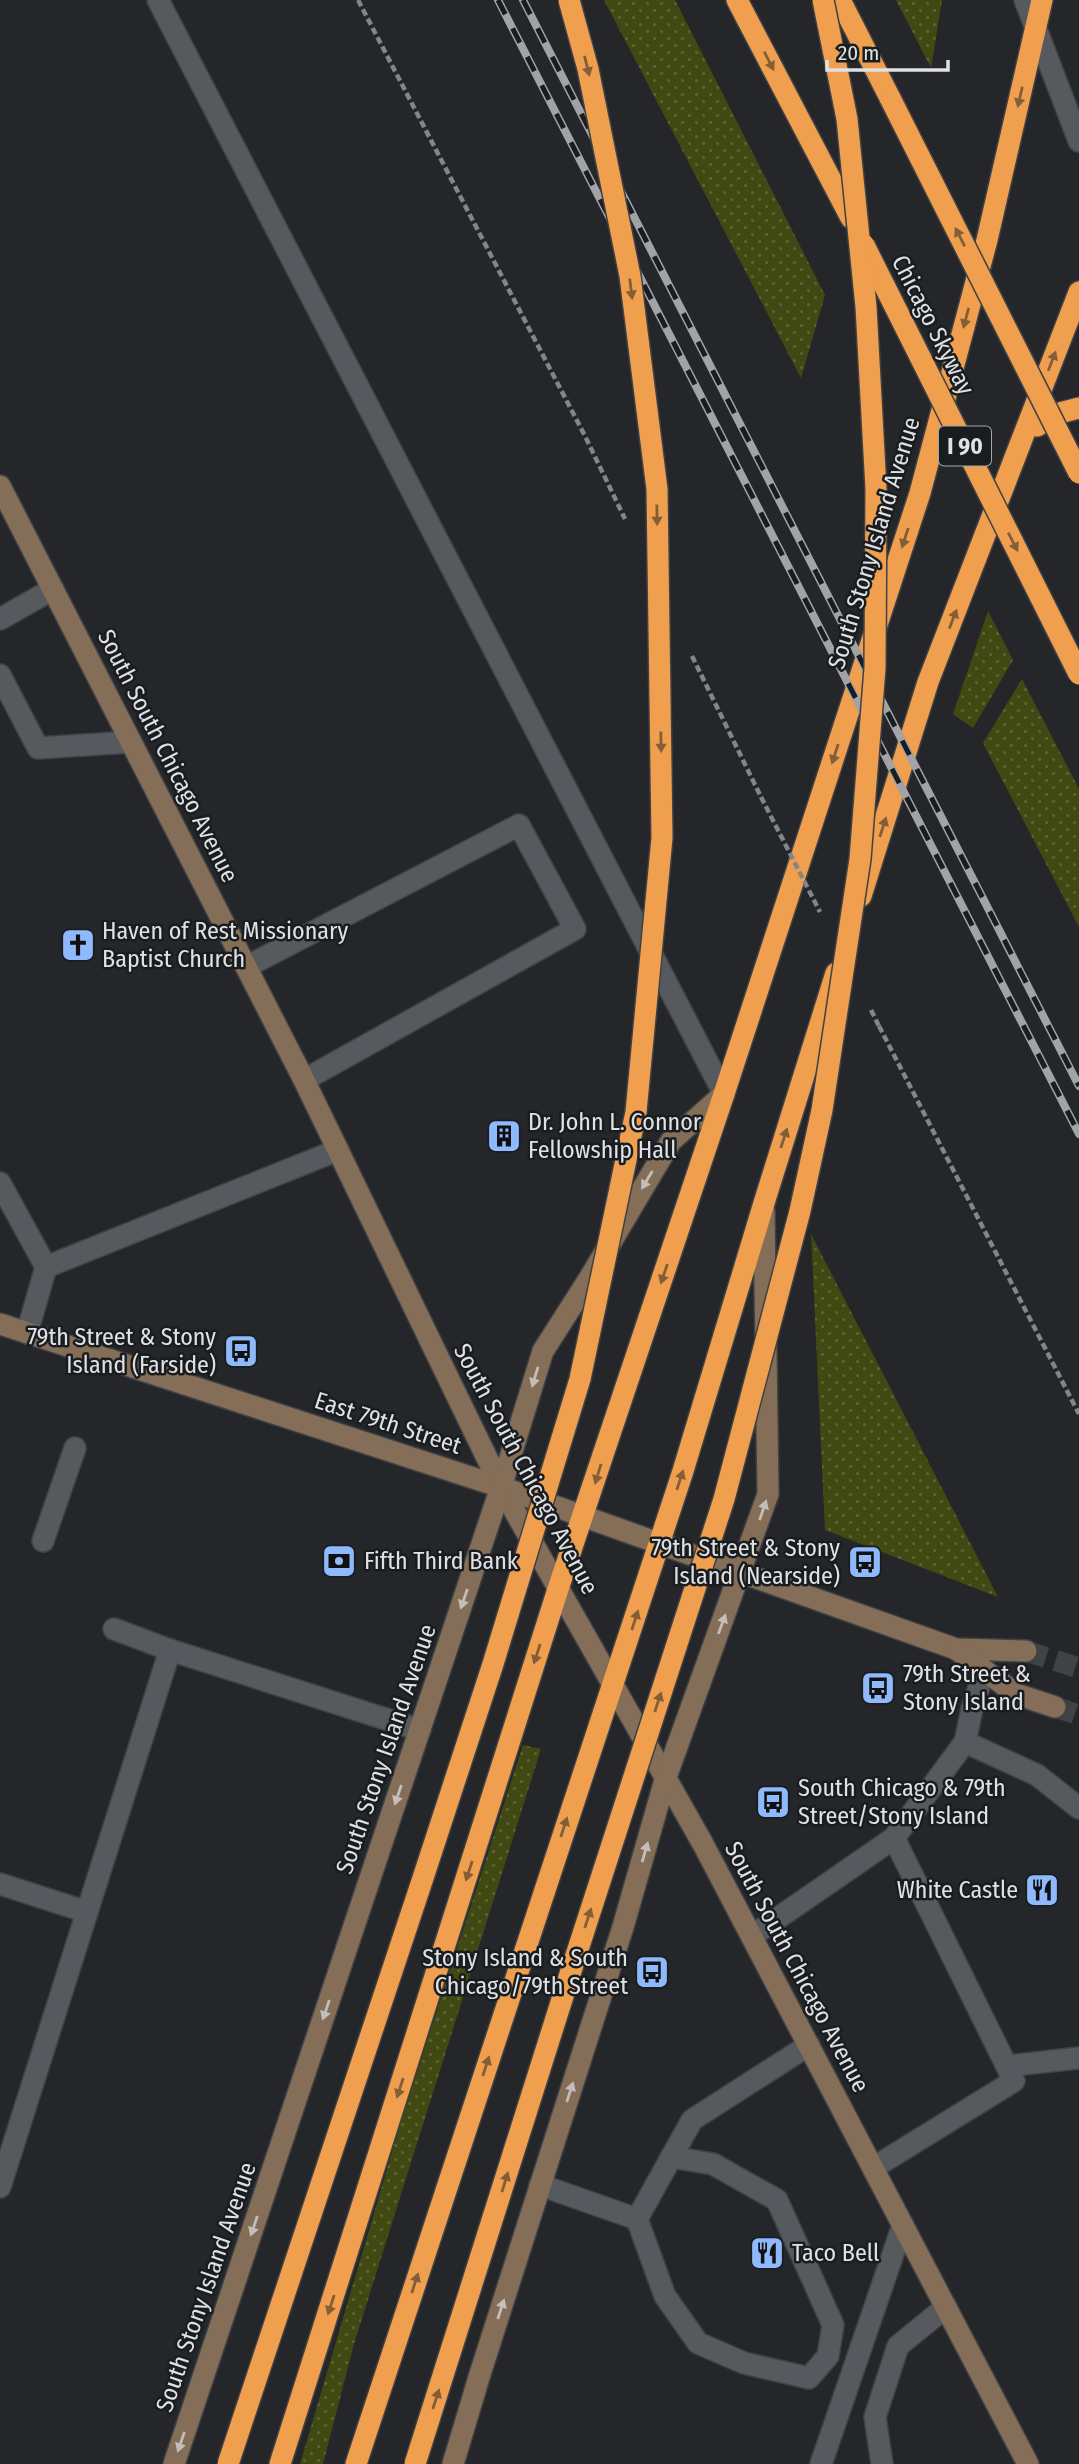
<svg xmlns="http://www.w3.org/2000/svg" width="1079" height="2464" font-family="'Fira Sans Condensed',sans-serif">
	<style>
		.grass { fill: url(#grass-dots) }
		.lines { fill: none; stroke-linecap: round; stroke-linejoin: round }
		.secondary-tunnel { stroke: #404246; stroke-width: 21; stroke-dasharray: 21 10; stroke-linecap: butt }
		.lane-casing { stroke: #3f4145; stroke-width: 24 }
		.street-casing { stroke: #3f4145; stroke-width: 24 }
		.secondary-casing { stroke: #3f4145; stroke-width: 24 }
		.highway-casing { stroke: #3f4145; stroke-width: 24 }
		.path { stroke: #838589; stroke-width: 4.5; stroke-dasharray: 7 3.5; stroke-linecap: butt }
		.lane { stroke: #56595d; stroke-width: 21 }
		.street { stroke: #56595d; stroke-width: 21 }
		.secondary { stroke: #846e58; stroke-width: 21 }
		.highway { stroke: #ef9f4d; stroke-width: 21 }
		.rail-casing { stroke: #a1a3a6; stroke-width: 8 }
		.rail { stroke: #1a1d20; stroke-width: 5; stroke-dasharray: 16; stroke-linecap: butt }
		.highway-bridge-casing { stroke: #3f4145; stroke-width: 24; stroke-linecap: butt }
		.path-bridge { stroke: #838589; stroke-width: 4.5; stroke-dasharray: 7 3.5; stroke-linecap: butt }
		.highway-bridge { stroke: #ef9f4d; stroke-width: 21 }
		.oneway { fill: #845e36 }
		.oneway2 { fill: #c4beba }
		.labels { text-anchor: middle; dominant-baseline: central; stroke-width: 5; stroke-linejoin: round; paint-order: stroke }
		.shield { fill: #1a1d20; stroke: #a4a6a9; stroke-width: 2 }
		.shield-label { font-size: 23px; font-weight: bold; fill: #dfe1e4 }
		.street-label { font-size: 24px; fill: #dfe1e4; stroke: #1a1d20 }
		.poi-label { font-size: 24px; fill: #dfe1e4; stroke: #1a1d20; text-anchor: start }
	</style>
	<defs>
		<pattern id="grass-dots" width="8" height="8" patternUnits="userSpaceOnUse" patternTransform="scale(1.75)"><rect width="8" height="8" fill="#414912"/><path d="M2 2h.1M6 6h.1" fill="none" stroke="#5c6334" stroke-width="1.8" stroke-linecap="round"/></pattern>
	</defs>
	<rect width="100%" height="100%" fill="#24262a"/>
	<g class="grass">
		<polygon points="604,0 675,0 825,295 801,378"/>
		<polygon points="896,0 942,0 931,68"/>
		<polygon points="988,611 1013,660 973,728 953,714"/>
		<polygon points="1022,679 1079,789 1079,927 983,743"/>
		<polygon points="811,1234 998,1597 825,1530"/>
		<polygon points="523,1745 541,1749 354,2344 323,2464 300,2464 400,2125"/>
	</g>
	<g class="lines">
		<g class="secondary-tunnel">
			<polyline points="1026,1651 1079,1668"/>
			<polyline points="1055,1707 1079,1715"/>
		</g>
		<g class="lane-casing">
			<g id="lane">
				<polyline points="158,0 724,1094"/>
				<polyline points="0,619 53,589"/>
				<polyline points="0,675 38,748 131,742"/>
				<polyline points="246,967 519,825 575,929 304,1080"/>
				<polyline points="0,1183 46,1267 27,1333"/>
				<polyline points="46,1267 338,1150"/>
				<polyline points="43,1541 75,1448"/>
				<polyline points="114,1629 170,1650 420,1730"/>
				<polyline points="965,1742 1037,1775 1079,1808"/>
				<polyline points="0,1884 87,1912"/>
				<polyline points="752,1936 894,1838"/>
				<polyline points="1007,2066 1079,2058"/>
				<polyline points="873,2168 1014,2081 894,1838 965,1742 972,1709 984,1671"/>
				<polyline points="540,2185 637,2219 692,2120 809,2045"/>
				<polyline points="0,2187 170,1650"/>
				<polyline points="637,2219 665,2296 698,2343 744,2363 809,2378 828,2356 833,2325 777,2200 713,2164 671,2157"/>
				<polyline points="821,2464 903,2225"/>
				<polyline points="882,2464 875,2417 898,2346 946,2307"/>
			</g>
		</g>
		<g class="street-casing">
			<polyline id="street" points="1025,0 1079,141"/>
		</g>
		<g class="secondary-casing">
			<g id="secondary">
				<polyline points="0,486 304,1080 501,1487 703,1844 1028,2464"/>
				<polyline points="0,1324 501,1487 956,1649 1026,1651"/>
				<polyline points="956,1649 1016,1694 1055,1707"/>
				<polyline points="174,2464 501,1487 543,1351 589,1279 671,1141 724,1094"/>
				<polyline points="453,2464 480,2374 623,1927 665,1780 768,1494 764,1211"/>
			</g>
		</g>
		<g class="highway-casing">
			<g id="highway">
				<polyline points="737,0 851,218"/>
				<polyline points="840,0 890,98"/>
				<polyline points="1037,426 1056,414 1079,408"/>
				<polyline points="861,896 928,682 1079,292"/>
				<polyline points="280,2464 558,1589 724,1094 920,493 987,240 1042,0"/>
				<polyline points="356,2464 683,1471 764,1203 836,973"/>
			</g>
		</g>
		<g class="path">
			<polyline points="358,0 585,436 625,519"/>
			<polyline points="692,656 761,797"/>
			<polyline points="879,1026 1079,1414"/>
		</g>
		<use href="#lane" class="lane"/>
		<use href="#street" class="street"/>
		<use href="#secondary" class="secondary"/>
		<use href="#highway" class="highway"/>
		<g class="rail-casing">
			<g id="rail">
				<polyline points="498,0 1079,1134"/>
				<polyline points="523,0 1079,1086"/>
			</g>
		</g>
		<use href="#rail" class="rail"/>
		<g class="highway-bridge-casing">
			<g id="highway-bridge">
				<polyline points="890,98 1079,473"/>
				<polyline points="864,245 1079,674"/>
				<polyline points="228,2464 424,1875 493,1664 580,1379 636,1112 662,838 657,489 630,276 588,69 569,0"/>
				<polyline points="415,2464 570,1974 724,1499 800,1211 822,1110 860,859 875,668 876,489 866,307 847,119 823,0"/>
			</g>
		</g>
		<g class="path-bridge">
			<polyline points="761,797 820,912"/>
			<polyline points="871,1010 879,1026"/>
		</g>
		<use href="#highway-bridge" class="highway-bridge"/>
	</g>
	<defs><path id="oneway-solid" d="M-6-.8H1V-3.2L6.5 0L1 3.2V.8H-6Z" transform="scale(1.75)"/></defs>
	<g class="oneway">
		<use href="#oneway-solid" transform="translate(769 61) rotate(63)"/>
		<use href="#oneway-solid" transform="translate(587 66) rotate(76)"/>
		<use href="#oneway-solid" transform="translate(1020 97) rotate(103)"/>
		<use href="#oneway-solid" transform="translate(960 237) rotate(-117)"/>
		<use href="#oneway-solid" transform="translate(631 289) rotate(83)"/>
		<use href="#oneway-solid" transform="translate(966 318) rotate(105)"/>
		<use href="#oneway-solid" transform="translate(1052 361) rotate(-69)"/>
		<use href="#oneway-solid" transform="translate(657 515) rotate(89)"/>
		<use href="#oneway-solid" transform="translate(905 538) rotate(108)"/>
		<use href="#oneway-solid" transform="translate(1013 542) rotate(63)"/>
		<use href="#oneway-solid" transform="translate(953 619) rotate(-69)"/>
		<use href="#oneway-solid" transform="translate(661 742) rotate(89)"/>
		<use href="#oneway-solid" transform="translate(835 754) rotate(108)"/>
		<use href="#oneway-solid" transform="translate(883 827) rotate(-72)"/>
		<use href="#oneway-solid" transform="translate(784 1138) rotate(-72)"/>
		<use href="#oneway-solid" transform="translate(664 1274) rotate(109)"/>
		<use href="#oneway-solid" transform="translate(598 1474) rotate(107)"/>
		<use href="#oneway-solid" transform="translate(680 1480) rotate(-72)"/>
		<use href="#oneway-solid" transform="translate(635 1620) rotate(-72)"/>
		<use href="#oneway-solid" transform="translate(537 1654) rotate(108)"/>
		<use href="#oneway-solid" transform="translate(658 1702) rotate(-72)"/>
		<use href="#oneway-solid" transform="translate(564 1827) rotate(-72)"/>
		<use href="#oneway-solid" transform="translate(469 1871) rotate(108)"/>
		<use href="#oneway-solid" transform="translate(588 1918) rotate(-72)"/>
		<use href="#oneway-solid" transform="translate(486 2066) rotate(-72)"/>
		<use href="#oneway-solid" transform="translate(400 2088) rotate(108)"/>
		<use href="#oneway-solid" transform="translate(505 2182) rotate(-73)"/>
		<use href="#oneway-solid" transform="translate(415 2283) rotate(-72)"/>
		<use href="#oneway-solid" transform="translate(331 2305) rotate(108)"/>
		<use href="#oneway-solid" transform="translate(436 2399) rotate(-72)"/>
	</g>
	<g class="oneway2">
		<use href="#oneway-solid" transform="translate(647 1180) rotate(121)"/>
		<use href="#oneway-solid" transform="translate(535 1377) rotate(107)"/>
		<use href="#oneway-solid" transform="translate(763 1510) rotate(-71)"/>
		<use href="#oneway-solid" transform="translate(464 1599) rotate(109)"/>
		<use href="#oneway-solid" transform="translate(722 1624) rotate(-70)"/>
		<use href="#oneway-solid" transform="translate(398 1795) rotate(109)"/>
		<use href="#oneway-solid" transform="translate(645 1852) rotate(-74)"/>
		<use href="#oneway-solid" transform="translate(326 2010) rotate(109)"/>
		<use href="#oneway-solid" transform="translate(570 2092) rotate(-72)"/>
		<use href="#oneway-solid" transform="translate(254 2226) rotate(109)"/>
		<use href="#oneway-solid" transform="translate(501 2309) rotate(-72)"/>
		<use href="#oneway-solid" transform="translate(181 2442) rotate(109)"/>
	</g>
	<defs>
		<g id="church-square" transform="scale(1.75)"><rect x="-9" y="-9" width="18" height="18" rx="4" fill="#8eb9fd" stroke="#1a1d20"/><path d="M-1.2-6h2.4v3.5h3.3v2.4h-3.3V6h-2.4V-.1h-3.3v-2.4h3.3Z" fill="#111"/></g>
		<g id="building-square" transform="scale(1.75)"><rect x="-9" y="-9" width="18" height="18" rx="4" fill="#8eb9fd" stroke="#1a1d20"/><path d="M-4-6H4V6H1V3H-1V6H-4ZM-2.5-4.3h1.7v1.8h-1.7ZM.8-4.3h1.7v1.8H.8ZM-2.5-1h1.7V.8h-1.7ZM.8-1h1.7V.8H.8Z" fill="#111"/></g>
		<g id="bus-square" transform="scale(1.75)"><rect x="-9" y="-9" width="18" height="18" rx="4" fill="#8eb9fd" stroke="#1a1d20"/><path d="M-5-6H5V4H4V6H2V4H-2V6H-4V4H-5ZM-3.5-4V0h7V-4ZM-3.5 1.2v1.5H-2V1.2ZM2 1.2v1.5H3.5V1.2Z" fill="#111"/></g>
		<g id="bank-square" transform="scale(1.75)"><rect x="-9" y="-9" width="18" height="18" rx="4" fill="#8eb9fd" stroke="#1a1d20"/><path d="M-6-4H6V4H-6ZM0-2.3a2.3 2.3 0 1 0 0 4.6a2.3 2.3 0 1 0 0-4.6Z" fill="#111"/></g>
		<g id="restaurant-square" transform="scale(1.75)"><rect x="-9" y="-9" width="18" height="18" rx="4" fill="#8eb9fd" stroke="#1a1d20"/><path d="M-5-6h1v4h1v-4h1v4h1v-4h1v5L-1.5 .5V6h-2V.5L-5-1ZM5-6V6H3V1.5H1.5Q1.5-4 5-6Z" fill="#111"/></g>
	</defs>
	<g fill-rule="evenodd">
		<use href="#church-square" x="78" y="945"/>
		<use href="#building-square" x="504" y="1136"/>
		<use href="#bus-square" x="241" y="1351"/>
		<use href="#bank-square" x="339" y="1561"/>
		<use href="#bus-square" x="865" y="1562"/>
		<use href="#bus-square" x="878" y="1688"/>
		<use href="#bus-square" x="773" y="1802"/>
		<use href="#restaurant-square" x="1042" y="1890"/>
		<use href="#bus-square" x="652" y="1972"/>
		<use href="#restaurant-square" x="767" y="2253"/>
	</g>
	<g class="labels">
		<rect class="shield" x="939" y="426.5" width="52" height="39" rx="5"/>
		<g class="shield-label">
			<text x="965" y="446">I 90</text>
		</g>
		<g class="street-label">
			<text transform="translate(933 325) rotate(63)">Chicago Skyway</text>
			<text transform="translate(874 543) rotate(-73)">South Stony Island Avenue</text>
			<text transform="translate(168 756) rotate(63)">South South Chicago Avenue</text>
			<text transform="translate(388 1423) rotate(18)">East 79th Street</text>
			<text transform="translate(526 1469) rotate(62)">South South Chicago Avenue</text>
			<text transform="translate(386 1749) rotate(-71)">South Stony Island Avenue</text>
			<text transform="translate(797 1967) rotate(62)">South South Chicago Avenue</text>
			<text transform="translate(206 2287) rotate(-71)">South Stony Island Avenue</text>
		</g>
		<g class="poi-label">
			<text x="102" y="931">Haven of Rest Missionary<tspan x="102" dy="28">Baptist Church</tspan></text>
			<text x="528" y="1122">Dr. John L. Connor<tspan x="528" dy="28">Fellowship Hall</tspan></text>
			<text x="216" y="1337" text-anchor="end">79th Street &amp; Stony<tspan x="216" dy="28">Island (Farside)</tspan></text>
			<text x="840" y="1548" text-anchor="end">79th Street &amp; Stony<tspan x="840" dy="28">Island (Nearside)</tspan></text>
			<text x="364" y="1561">Fifth Third Bank</text>
			<text x="903" y="1674">79th Street &amp;<tspan x="903" dy="28">Stony Island</tspan></text>
			<text x="798" y="1788">South Chicago &amp; 79th<tspan x="798" dy="28">Street/Stony Island</tspan></text>
			<text x="1018" y="1890" text-anchor="end">White Castle</text>
			<text x="628" y="1958" text-anchor="end">Stony Island &amp; South<tspan x="628" dy="28">Chicago/79th Street</tspan></text>
			<text x="792" y="2253">Taco Bell</text>
		</g>
	</g>
	<path d="M827 60v10h121v-10" fill="none" stroke="#dfe1e4" stroke-width="3.5"/>
	<text x="838" y="60" font-size="21" fill="#dfe1e4" stroke="#1a1d20" stroke-width="5" paint-order="stroke">20 m</text>
</svg>
